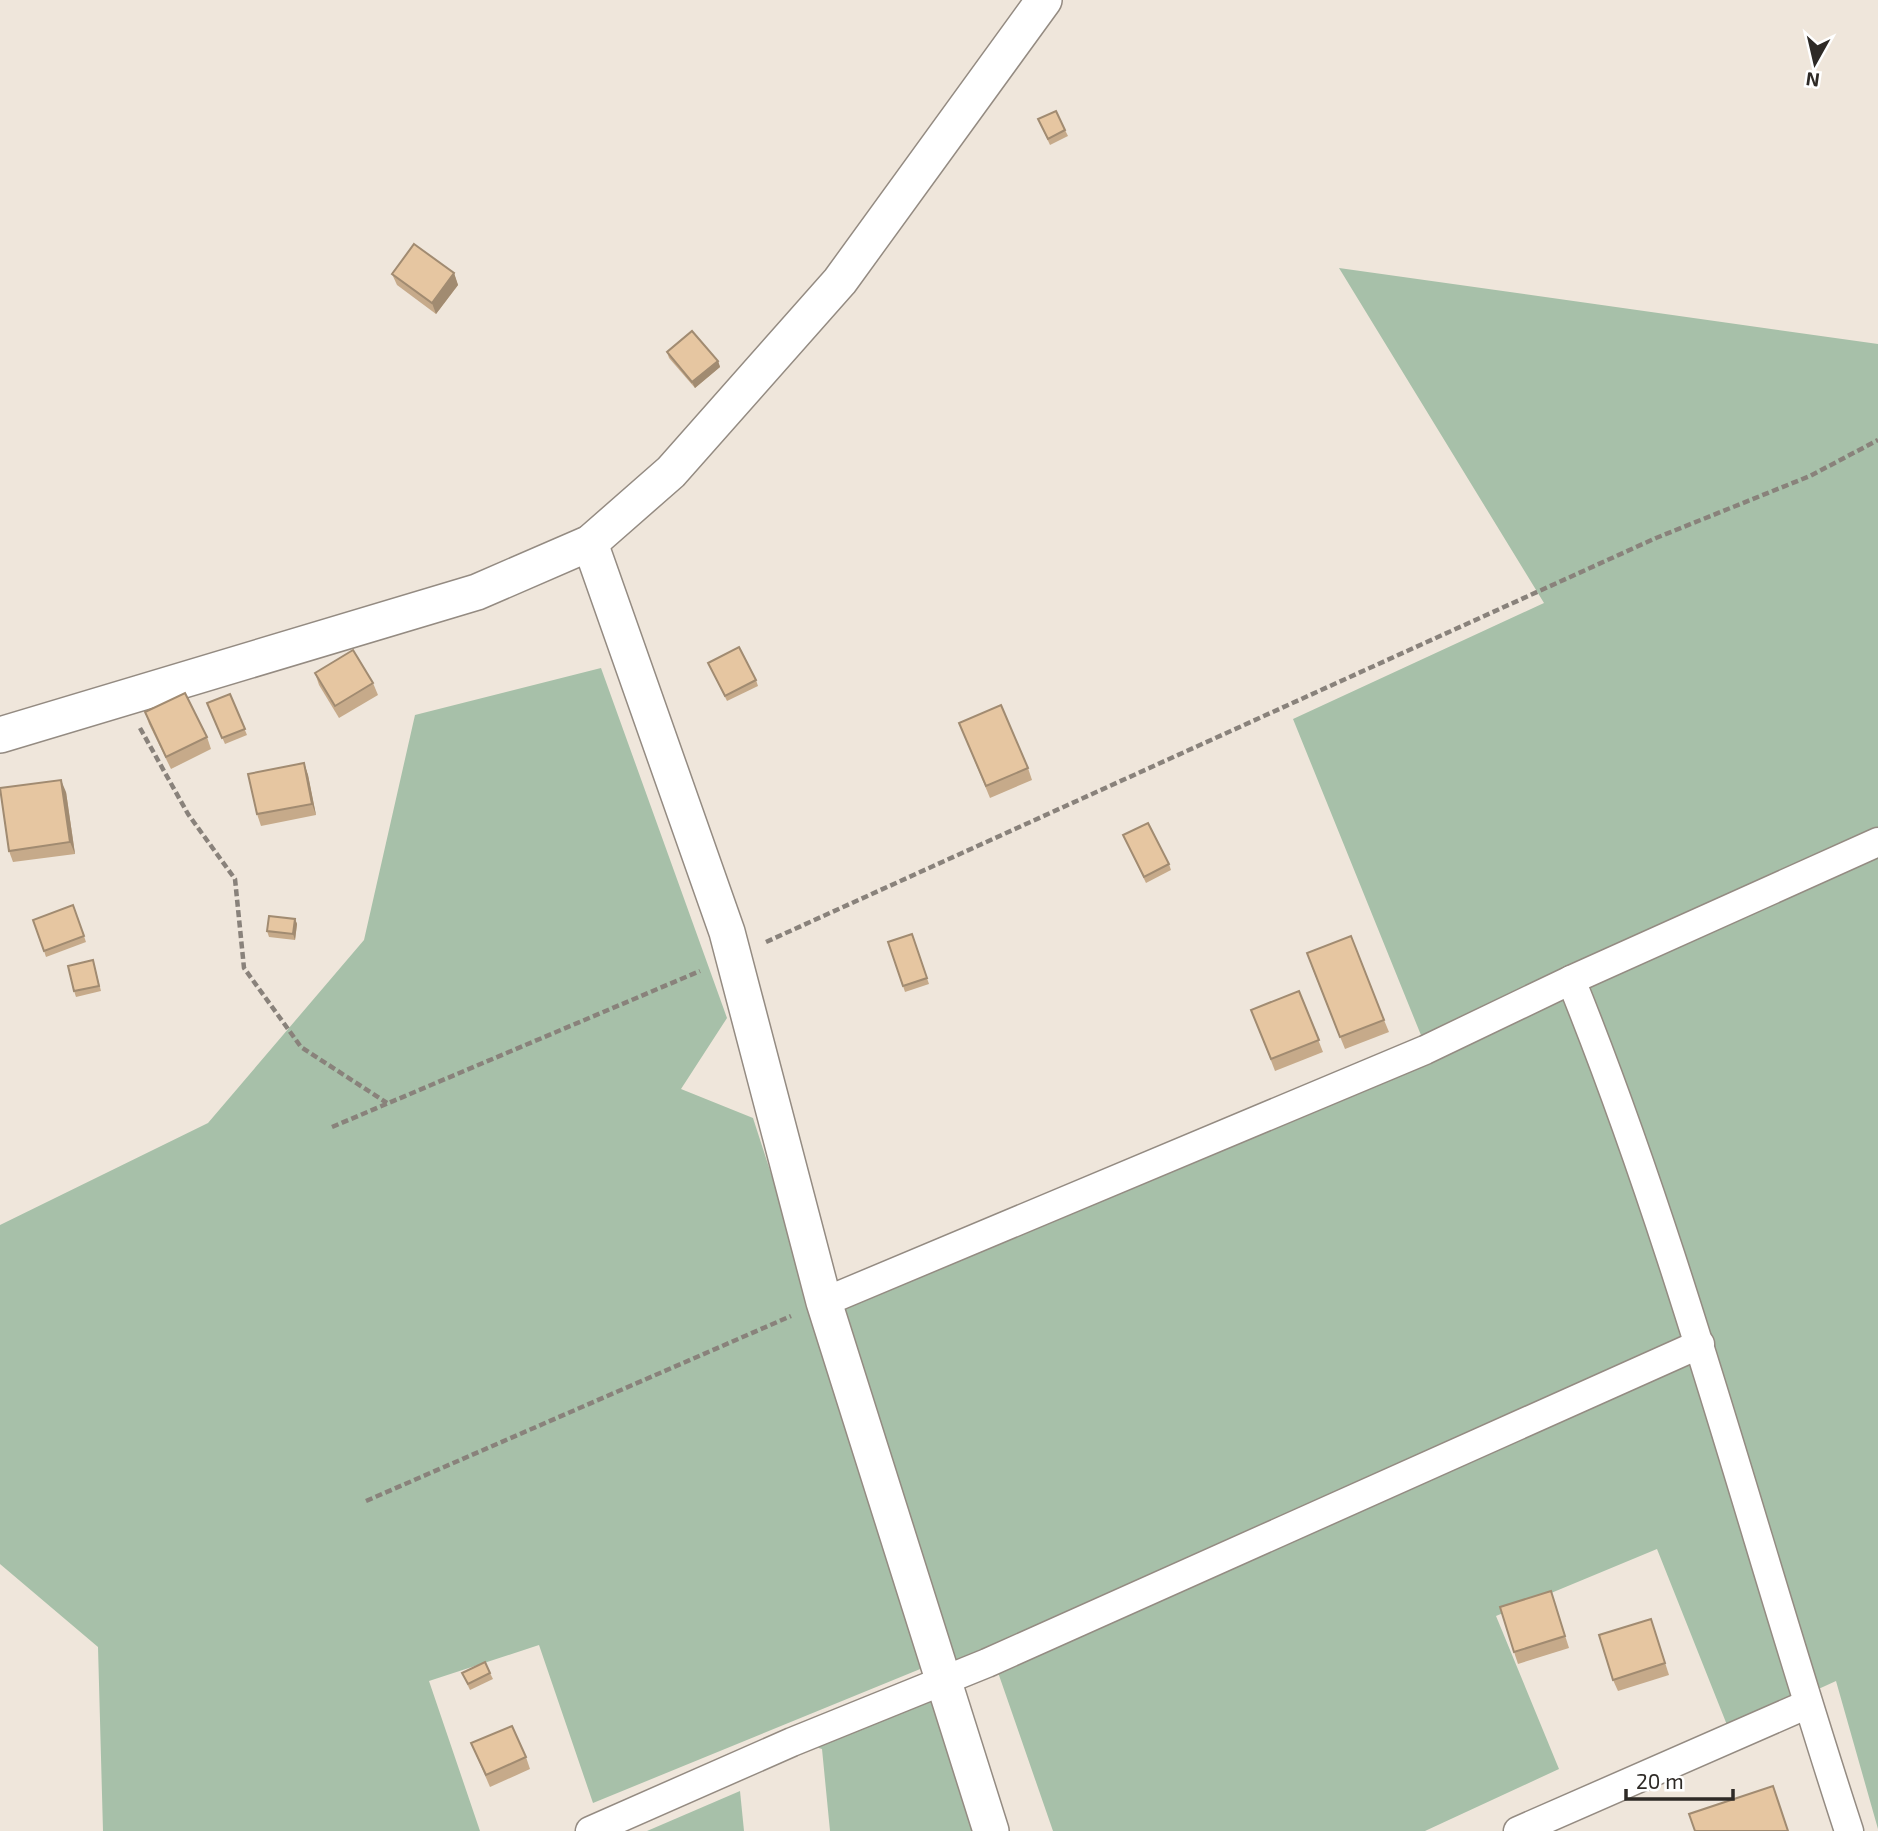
<svg xmlns="http://www.w3.org/2000/svg" width="1878" height="1831" font-family="'Exo 2',sans-serif">
	<style>
		.green { fill: #a7c0a9 }
		.lines { fill: none; stroke-linecap: round; stroke-linejoin: round }
		.minor-casing { stroke: #948b82; stroke-width: 31 }
		.tertiary-casing { stroke: #948b82; stroke-width: 38 }
		.path { stroke: #89827b; stroke-width: 4.5; stroke-dasharray: 7 3.5; stroke-linecap: butt }
		.minor { stroke: #fff; stroke-width: 28 }
		.tertiary { stroke: #fff; stroke-width: 35 }
		.wall { fill: #c6aa8a }
		.shaded-wall { fill: #a18b71 }
		.building { fill: #e6c6a1; stroke: #a18b71; stroke-width: 2 }
	</style>
	<rect width="100%" height="100%" fill="#efe6db"/>
	<g class="green">
		<polygon points="1339,268 1878,344 1878,1829 1836,1681 1729,1730 1657,1549 1496,1616 1559,1769 1425,1831 1053,1831 993,1658 953,1676 1005,1831 830,1831 822,1749 799,1742 952,1675 835,1302 1427,1050 1293,719 1544,603"/>
		<polygon points="601,668 727,1018 681,1089 753,1118 930,1665 593,1803 539,1645 429,1681 480,1831 103,1831 98,1647 0,1564 0,1225 208,1123 364,940 415,715"/>
		<polygon points="740,1791 744,1831 647,1831"/>
	</g>
	<g class="lines">
		<g class="minor-casing">
			<g id="minor">
				<path d="M1571,980C1683,1257 1756,1548 1849,1831"/>
				<polyline points="824,1302 1425,1050 1571,980 1878,842"/>
				<polyline points="590,1831 792,1742 987,1663 1700,1344"/>
				<polyline points="1518,1831 1808,1704"/>
			</g>
		</g>
		<g class="tertiary-casing">
			<g id="tertiary">
				<polyline points="590,543 727,932 824,1302 991,1831"/>
				<polyline points="0,735 477,592 590,543 671,472 840,281 1044,0"/>
			</g>
		</g>
		<g class="path">
			<polyline points="140,728 188,814 235,879 244,968 301,1047 387,1103"/>
			<polyline points="766,942 1656,538 1810,476 1878,440"/>
			<polyline points="332,1127 700,971"/>
			<polyline points="366,1501 791,1316"/>
		</g>
		<use href="#minor" class="minor"/>
		<use href="#tertiary" class="tertiary"/>
	</g>
	<g class="wall">
		<polygon points="1038,119 1065,130 1068,136 1050,145"/>
		<polygon points="454,273 458,285 436,314 397,285 392,274"/>
		<polygon points="667,352 718,361 720,367 695,388 669,358"/>
		<polygon points="708,663 756,680 758,686 727,701"/>
		<polygon points="315,673 373,683 378,695 339,718 319,685"/>
		<polygon points="230,694 247,735 225,744 207,703"/>
		<polygon points="145,712 207,737 211,749 171,769 149,724"/>
		<polygon points="959,723 1028,768 1032,780 990,798"/>
		<polygon points="304,763 308,775 316,815 261,826 257,814"/>
		<polygon points="66,792 75,854 13,862 9,851"/>
		<polygon points="1123,835 1169,864 1171,870 1146,883"/>
		<polygon points="73,905 86,942 46,957 44,951"/>
		<polygon points="295,919 297,924 295,940 269,937 267,931"/>
		<polygon points="912,934 929,984 905,992 888,942"/>
		<polygon points="93,960 101,991 76,997 74,991"/>
		<polygon points="1311,965 1384,1020 1389,1032 1345,1049"/>
		<polygon points="1299,991 1323,1052 1275,1071 1256,1022"/>
		<polygon points="1551,1591 1569,1648 1518,1664 1514,1652"/>
		<polygon points="1651,1619 1669,1675 1618,1691 1613,1680"/>
		<polygon points="462,1673 490,1673 493,1679 470,1690"/>
		<polygon points="471,1743 526,1757 530,1769 490,1787"/>
	</g>
	<g class="shaded-wall">
		<polygon points="454,273 458,285 436,314 432,303"/>
		<polygon points="718,361 720,367 695,388 692,382"/>
		<polygon points="304,763 308,775 316,815 312,804"/>
		<polygon points="61,780 66,792 75,854 70,842"/>
		<polygon points="295,919 297,924 295,940 293,934"/>
	</g>
	<g class="building">
		<polygon points="1056,111 1065,130 1048,139 1038,119"/>
		<polygon points="414,244 454,273 432,303 392,274"/>
		<polygon points="692,331 718,361 692,382 667,352"/>
		<polygon points="739,647 756,680 725,696 708,663"/>
		<polygon points="353,650 373,683 335,706 315,673"/>
		<polygon points="185,693 207,737 166,757 145,712"/>
		<polygon points="230,694 245,729 222,738 207,703"/>
		<polygon points="1001,705 1028,768 986,786 959,723"/>
		<polygon points="304,763 312,804 257,814 248,774"/>
		<polygon points="61,780 70,842 9,851 0,788"/>
		<polygon points="1148,823 1169,864 1144,877 1123,835"/>
		<polygon points="73,905 84,936 44,951 33,920"/>
		<polygon points="269,916 295,919 293,934 267,931"/>
		<polygon points="912,934 927,978 903,986 888,942"/>
		<polygon points="1351,936 1384,1020 1340,1037 1307,953"/>
		<polygon points="93,960 99,986 74,991 68,966"/>
		<polygon points="1299,991 1319,1040 1271,1059 1251,1010"/>
		<polygon points="1551,1591 1565,1636 1514,1652 1500,1607"/>
		<polygon points="1651,1619 1665,1663 1613,1680 1599,1635"/>
		<polygon points="485,1662 490,1673 468,1684 462,1673"/>
		<polygon points="512,1726 526,1757 486,1775 471,1743"/>
		<polygon points="1773,1786 1788,1831 1695,1831 1689,1814"/>
	</g>
	<g transform="translate(1815 63) rotate(188)" stroke="#ffffff" stroke-width="5" paint-order="stroke">
	<path d="M0-5L12 26L0 18L-12 26Z" fill="#2e2a26"/>
	<text y="-10" font-size="19" font-weight="bold" text-anchor="middle" fill="#2e2a26">N</text>
	</g>
	<path d="M1626 1789v10h107v-10" fill="none" stroke="#2e2a26" stroke-width="3.5"/>
	<text x="1636" y="1789" font-size="21" fill="#2e2a26" stroke="#ffffff" stroke-width="5" paint-order="stroke">20 m</text>
</svg>
